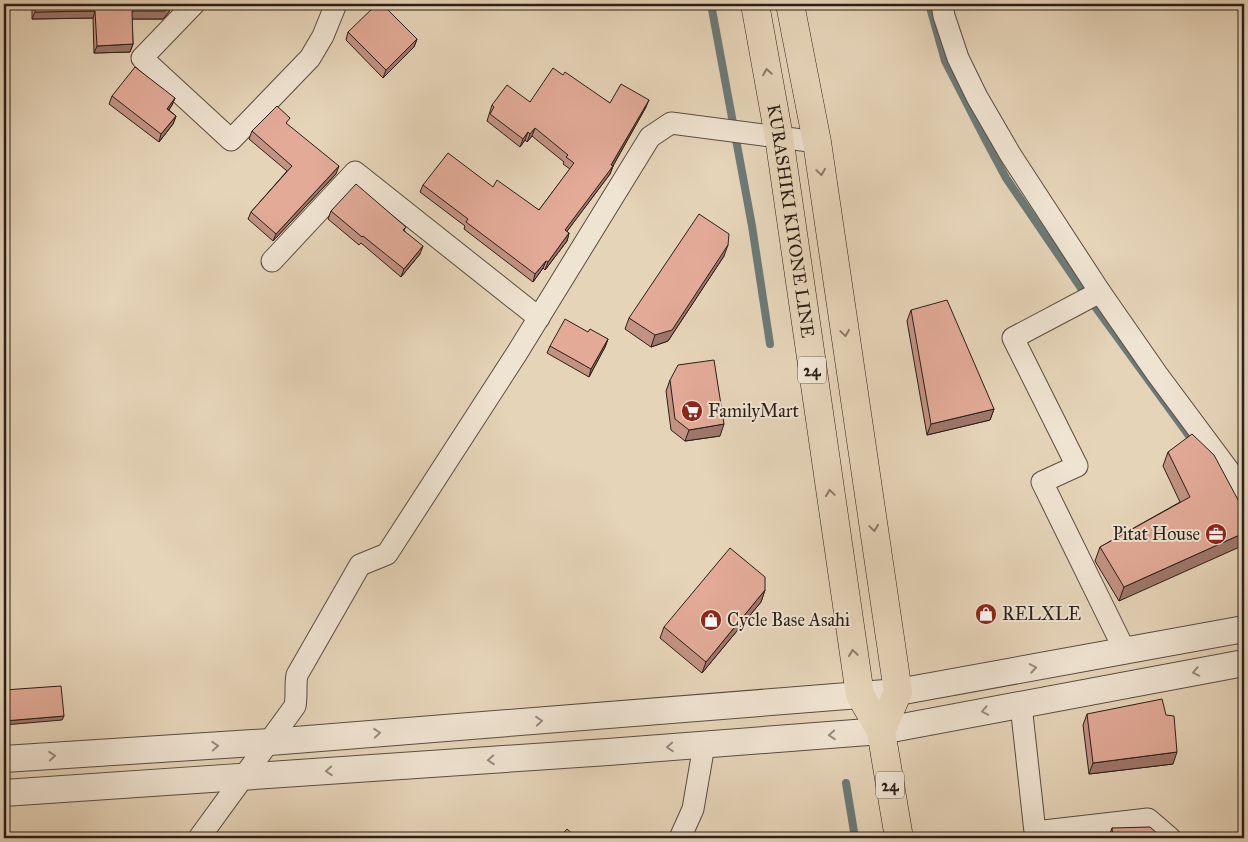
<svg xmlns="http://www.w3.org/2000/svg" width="1248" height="842" font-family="'IM FELL Great Primer',serif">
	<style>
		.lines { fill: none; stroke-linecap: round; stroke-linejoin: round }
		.stream { stroke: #6c7a77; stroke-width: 8 }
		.minor-casing { stroke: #594c41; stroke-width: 23 }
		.tertiary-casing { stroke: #594c41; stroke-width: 28 }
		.primary-casing { stroke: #2a1e19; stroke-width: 29 }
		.minor { stroke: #efe3d1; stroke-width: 21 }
		.tertiary { stroke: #efe3d1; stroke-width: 26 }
		.primary { stroke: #e6d4b8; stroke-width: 28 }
		.wall { fill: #c29282; stroke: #2a1e19 }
		.shaded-wall { fill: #9e776a; stroke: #2a1e19 }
		.building { fill: #e2aa97; stroke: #2a1e19 }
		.oneway { stroke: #887968 }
		.oneway2 { stroke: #968a7e }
		.labels { text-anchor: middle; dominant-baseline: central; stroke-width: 4; stroke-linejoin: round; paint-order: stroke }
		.shield { fill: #efe3d1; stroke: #655950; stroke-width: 1 }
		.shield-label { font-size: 16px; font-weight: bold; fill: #2a1e19 }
		.street-label { font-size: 18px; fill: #2a1e19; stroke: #efe3d1 }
		.poi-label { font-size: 18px; fill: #2a1e19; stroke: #efe3d1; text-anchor: start }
	</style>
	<rect width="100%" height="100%" fill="#e6d4b8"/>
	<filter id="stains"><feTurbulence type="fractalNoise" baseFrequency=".004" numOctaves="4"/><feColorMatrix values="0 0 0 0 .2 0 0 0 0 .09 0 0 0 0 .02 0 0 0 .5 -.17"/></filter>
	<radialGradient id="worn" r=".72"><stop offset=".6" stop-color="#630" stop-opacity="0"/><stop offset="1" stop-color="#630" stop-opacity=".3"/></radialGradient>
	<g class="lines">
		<g class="stream">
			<polyline points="711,4 752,226 770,344"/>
			<polyline points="929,4 945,61 983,135 1006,178 1083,291"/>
			<polyline points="1093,304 1195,444"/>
			<polyline points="846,783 855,838"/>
		</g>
		<g class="minor-casing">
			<g id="minor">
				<polyline points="194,4 142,58 231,140 310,58 323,36 336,4"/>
				<polyline points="942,4 944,16 958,58 977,97 1010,154 1100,292 1157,374 1244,491"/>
				<polyline points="272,261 355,172 539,318"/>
				<polyline points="1100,292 1013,338 1077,466 1042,482 1125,651"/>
				<polyline points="1021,705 1035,832 1148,819 1170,838"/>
				<path d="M199,838L295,706C297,695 295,685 297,675L360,565L387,554L517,353L650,137L671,123L817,142"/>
				<polyline points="680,838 693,809 704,745"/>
			</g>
		</g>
		<g class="tertiary-casing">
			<g id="tertiary">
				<polyline points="4,759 270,742 898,692 1244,629"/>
				<polyline points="4,793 608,752 881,731 1244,663"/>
			</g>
		</g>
		<g class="primary-casing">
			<g id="primary">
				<path id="s1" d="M755,4L779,137L860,695L881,731L899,838"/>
				<polyline points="790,4 817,142 898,692 881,731"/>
			</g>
		</g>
		<use href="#minor" class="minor"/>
		<use href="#tertiary" class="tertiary"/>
		<use href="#primary" class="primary"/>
	</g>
	<g class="wall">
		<polygon points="32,4 171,4 171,5 169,12 163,19 132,19 133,44 130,52 94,53 93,18 32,19"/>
		<polygon points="348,32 417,39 414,47 383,78 346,40"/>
		<polygon points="563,75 610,103 646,107 613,166 610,174 567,231 569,233 567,241 545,270 543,268 533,282 464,229 465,226 420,192 423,185 493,187 539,210 570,169 563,164 564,162 532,136 527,142 525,140 520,147 487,121 492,105 530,102"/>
		<polygon points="112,96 175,98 172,105 169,110 176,116 173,124 159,142 109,104"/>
		<polygon points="288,125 336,174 273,241 248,219 251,212 287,171 249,139 252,131"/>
		<polygon points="331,211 406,227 404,230 420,254 401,277 361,243 359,245 328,219"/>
		<polygon points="724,256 668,341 651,347 625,329 629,318"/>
		<polygon points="911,310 994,409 990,420 927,435 907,321"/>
		<polygon points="588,332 608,339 605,347 589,377 547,353 550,346"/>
		<polygon points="670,380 720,436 685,441 671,430 666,391"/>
		<polygon points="1168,452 1244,511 1119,601 1095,561 1100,547 1180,502 1163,466"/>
		<polygon points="765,590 761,602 702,673 660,638 664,627"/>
		<polygon points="1087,714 1173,764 1089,774 1083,725"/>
		<polygon points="1112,828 1158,838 1110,838 1109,836"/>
	</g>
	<g class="shaded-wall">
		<polygon points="171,5 169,12 163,19 129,19 132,11"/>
		<polygon points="95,11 93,18 32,19 35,12"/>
		<polygon points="417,39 414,47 383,78 386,70"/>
		<polygon points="133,44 130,52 94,53 97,46"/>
		<polygon points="175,98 172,105 164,116 167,109"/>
		<polygon points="649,100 646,107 611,169 613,166 610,174 562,238 565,230 611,165"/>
		<polygon points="176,116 173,124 159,142 161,134"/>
		<polygon points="535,128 532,136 527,142 530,134"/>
		<polygon points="528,132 525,140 520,147 523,139"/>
		<polygon points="339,166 336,174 273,241 276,234"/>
		<polygon points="569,233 567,241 545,270 548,262"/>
		<polygon points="728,245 724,256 668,341 651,347 655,335"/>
		<polygon points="423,246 420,254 401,277 404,269"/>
		<polygon points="546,261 543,268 533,282 535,274"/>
		<polygon points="608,339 605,347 589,377 591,369"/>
		<polygon points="994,409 990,420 927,435 931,424"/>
		<polygon points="724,424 720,436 685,441 689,430"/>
		<polygon points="1244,533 1244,545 1119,601 1124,587"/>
		<polygon points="765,590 761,602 702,673 706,662"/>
		<polygon points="64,716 62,720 4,725 4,721"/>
		<polygon points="1177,752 1173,764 1089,774 1093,763"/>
	</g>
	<g class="building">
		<polygon points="35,4 171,4 171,5 165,11 132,11 133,44 97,46 95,11 35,12"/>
		<polygon points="377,4 382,4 417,39 386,70 348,32"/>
		<polygon points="135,67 175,98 167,109 176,116 161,134 112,96"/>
		<polygon points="553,68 563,75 565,72 610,103 621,84 649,100 611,165 613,166 565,230 569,233 548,262 546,261 535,274 466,222 468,219 423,185 448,153 493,187 497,180 539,210 574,163 566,157 568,155 535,128 530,134 528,132 523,139 490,114 494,107 492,105 507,85 530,102"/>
		<polygon points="277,106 290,118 286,123 339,166 276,234 251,212 292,166 252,131"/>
		<polygon points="356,184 406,227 403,230 423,246 404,269 363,236 362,237 331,211"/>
		<polygon points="699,214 729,234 728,245 672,330 655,335 629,318"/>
		<polygon points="947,300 994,409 931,424 911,310"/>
		<polygon points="565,319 588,332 590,329 608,339 591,369 550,346"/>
		<polygon points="714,360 724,424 689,430 675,419 670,380 678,365"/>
		<polygon points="1192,434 1214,455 1244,511 1244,533 1124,587 1100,547 1190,497 1168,452"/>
		<polygon points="730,548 765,577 765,590 706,662 664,627"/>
		<polygon points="61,686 64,716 4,721 4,690"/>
		<polygon points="1162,699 1166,715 1174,716 1177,752 1093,763 1087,714"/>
		<polygon points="1150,827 1158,834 1158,838 1113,838 1112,828"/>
		<polygon points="567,829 577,838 559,838"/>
		<polygon points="98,834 103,838 45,838 45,836"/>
	</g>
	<defs><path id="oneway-chevron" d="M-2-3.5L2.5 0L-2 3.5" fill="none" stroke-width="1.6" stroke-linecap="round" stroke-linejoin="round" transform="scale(1.25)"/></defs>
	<g class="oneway">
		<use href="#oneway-chevron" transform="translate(767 72) rotate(-100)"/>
		<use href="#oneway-chevron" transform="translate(821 172) rotate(82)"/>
		<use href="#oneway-chevron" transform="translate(845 333) rotate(82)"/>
		<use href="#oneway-chevron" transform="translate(830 493) rotate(-98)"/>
		<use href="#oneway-chevron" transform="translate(874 528) rotate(82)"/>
		<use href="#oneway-chevron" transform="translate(853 653) rotate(-98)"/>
	</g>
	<g class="oneway2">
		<use href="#oneway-chevron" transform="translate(1033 668) rotate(-10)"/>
		<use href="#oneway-chevron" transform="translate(1196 672) rotate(169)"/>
		<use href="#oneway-chevron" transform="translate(985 711) rotate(169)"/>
		<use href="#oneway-chevron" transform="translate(539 721) rotate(-5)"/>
		<use href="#oneway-chevron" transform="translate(377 733) rotate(-5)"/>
		<use href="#oneway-chevron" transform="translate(832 735) rotate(176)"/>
		<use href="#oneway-chevron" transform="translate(215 746) rotate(-4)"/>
		<use href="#oneway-chevron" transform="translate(670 747) rotate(176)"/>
		<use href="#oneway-chevron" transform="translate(52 756) rotate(-4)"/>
		<use href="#oneway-chevron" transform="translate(491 760) rotate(176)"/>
		<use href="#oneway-chevron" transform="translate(329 771) rotate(176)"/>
	</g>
	<defs>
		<g id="supermarket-disc" transform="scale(1.125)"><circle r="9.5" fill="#8f2418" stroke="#efe3d1"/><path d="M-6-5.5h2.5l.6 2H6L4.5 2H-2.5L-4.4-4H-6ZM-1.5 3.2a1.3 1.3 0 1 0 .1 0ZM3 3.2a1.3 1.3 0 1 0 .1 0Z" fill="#fff"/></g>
		<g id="office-disc" transform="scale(1.125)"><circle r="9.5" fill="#8f2418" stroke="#efe3d1"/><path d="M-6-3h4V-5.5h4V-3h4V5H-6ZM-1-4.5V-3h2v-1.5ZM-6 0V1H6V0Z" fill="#fff"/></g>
		<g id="shop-disc" transform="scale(1.125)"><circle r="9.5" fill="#8f2418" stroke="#efe3d1"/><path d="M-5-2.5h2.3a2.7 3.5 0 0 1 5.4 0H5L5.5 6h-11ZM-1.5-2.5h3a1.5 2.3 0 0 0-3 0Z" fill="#fff"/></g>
	</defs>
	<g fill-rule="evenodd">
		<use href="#supermarket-disc" x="692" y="411"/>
		<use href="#office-disc" x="1216" y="534"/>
		<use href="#shop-disc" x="986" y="614"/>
		<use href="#shop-disc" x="711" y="620"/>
	</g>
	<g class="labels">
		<g class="shield">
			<rect x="798" y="356.5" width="28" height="27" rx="4"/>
			<rect x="876" y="771.5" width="28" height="27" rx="4"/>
		</g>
		<g class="shield-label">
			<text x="812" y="370">24</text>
			<text x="890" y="785">24</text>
		</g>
		<g class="street-label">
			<text stroke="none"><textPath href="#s1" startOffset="220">KURASHIKI KIYONE LINE</textPath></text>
		</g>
		<g class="poi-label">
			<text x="708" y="411">FamilyMart</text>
			<text x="1200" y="534" text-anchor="end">Pitat House</text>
			<text x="1002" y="614">RELXLE</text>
			<text x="727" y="620">Cycle Base Asahi</text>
		</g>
	</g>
	<rect width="1248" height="842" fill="none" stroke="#e6d4b8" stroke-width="20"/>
	<rect x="5" y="5" width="1238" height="832" fill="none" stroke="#2a1e19" stroke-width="2.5"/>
	<rect x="10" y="10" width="1228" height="822" fill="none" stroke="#2a1e19"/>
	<rect width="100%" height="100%" filter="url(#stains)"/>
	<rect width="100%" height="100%" fill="url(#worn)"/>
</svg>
